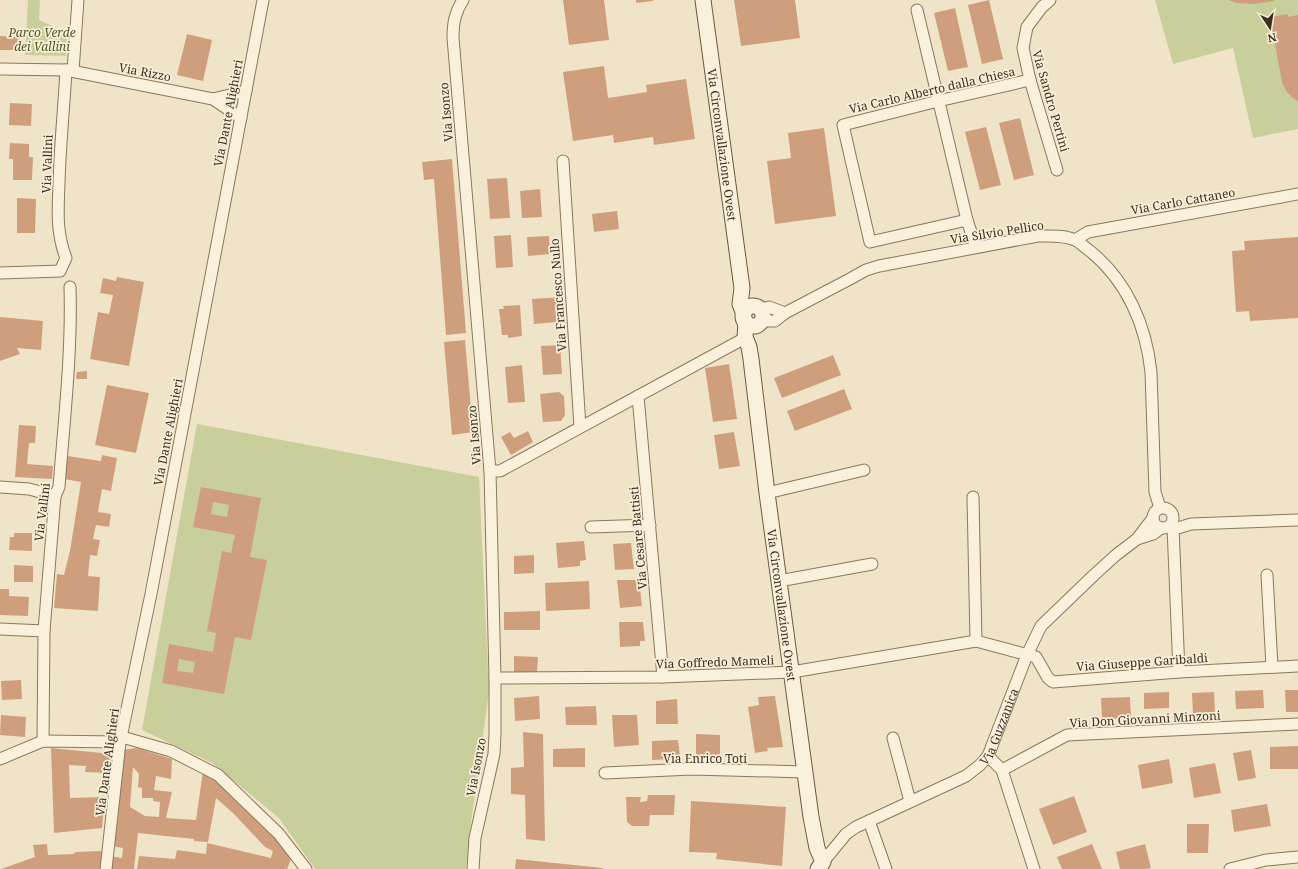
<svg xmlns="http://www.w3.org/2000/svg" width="1298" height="869" font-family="'Noto Serif',serif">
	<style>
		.green { fill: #c9cf9b }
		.building { fill: #cf9f7d; fill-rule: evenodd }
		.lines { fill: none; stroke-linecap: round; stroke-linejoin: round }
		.street-casing { stroke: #8d765c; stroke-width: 13 }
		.secondary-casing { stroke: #6f573f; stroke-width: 17 }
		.street { stroke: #faf1dc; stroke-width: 11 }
		.secondary { stroke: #faf1dc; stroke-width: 15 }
		.labels { text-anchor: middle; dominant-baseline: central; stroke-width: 3.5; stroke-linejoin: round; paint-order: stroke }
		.park-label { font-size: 12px; font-style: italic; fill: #4d5a26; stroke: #f7eed8 }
		.street-label { font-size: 12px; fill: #3d2e20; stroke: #f7eed8 }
	</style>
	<rect width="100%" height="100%" fill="#f0e4c8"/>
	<g class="green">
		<polygon points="28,0 40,0 39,20 67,33 66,56 25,55"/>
		<polygon points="1155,0 1298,0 1298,129 1253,138 1233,48 1173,64"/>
		<polygon points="197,424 479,477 489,692 469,837 466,869 315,869 279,818 212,763 142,730"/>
	</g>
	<g class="building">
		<polygon points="563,0 604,0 609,40 569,45"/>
		<polygon points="636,0 653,0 653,1 636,3"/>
		<polygon points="734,0 795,0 800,38 741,46"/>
		<polygon points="989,0 1003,59 982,64 968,5"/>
		<polygon points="1228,0 1274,0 1274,1 1255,4 1237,3"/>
		<polygon points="955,8 968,67 948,71 934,13"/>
		<polygon points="1288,14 1288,17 1298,15 1298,101 1293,98 1286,91 1282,82 1270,17"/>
		<polygon points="187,34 212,40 203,81 177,75"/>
		<polygon points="0,36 20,37 20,50 0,50"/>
		<polygon points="604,66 608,98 647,92 646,85 686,79 695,139 654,145 653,137 614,143 613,135 573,141 563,72"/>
		<polygon points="10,103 32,104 31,126 9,125"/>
		<polygon points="1020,118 1034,175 1014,180 999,123"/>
		<polygon points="986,127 1001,185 980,190 965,132"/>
		<polygon points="824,128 836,216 775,224 767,161 791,158 788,133"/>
		<polygon points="10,143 29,144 29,157 33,157 32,180 13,180 13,159 9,159"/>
		<polygon points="452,159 466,333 446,335 434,179 424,180 422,162"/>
		<polygon points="507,178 510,218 490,219 487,179"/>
		<polygon points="540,189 542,217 522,218 520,191"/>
		<polygon points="17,198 36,199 35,233 17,233"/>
		<polygon points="617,211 619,229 594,232 592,214"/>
		<polygon points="511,235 513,267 496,268 494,236"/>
		<polygon points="549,236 550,254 528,256 527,237"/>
		<polygon points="1298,237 1298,318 1250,321 1249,311 1236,312 1232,251 1245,250 1244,241"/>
		<polygon points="117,277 144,282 129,366 90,359 98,312 109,314 113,295 100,293 103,278 116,281"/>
		<polygon points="562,297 563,318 557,318 558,322 534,324 532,299"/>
		<polygon points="520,305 522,336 508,338 508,335 502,335 499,309 504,309 503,306"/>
		<polygon points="0,317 43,321 41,350 17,348 20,354 0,361"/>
		<polygon points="465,340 473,432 452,435 444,342"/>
		<polygon points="560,345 562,374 543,375 541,346"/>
		<polygon points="833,355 841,375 782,398 774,378"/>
		<polygon points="729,364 737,419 713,422 705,368"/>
		<polygon points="522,365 525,402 508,403 505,367"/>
		<polygon points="87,371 87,379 76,379 77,372"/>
		<polygon points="107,385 149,393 136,453 95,445"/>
		<polygon points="844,389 852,409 795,431 787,411"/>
		<polygon points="559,392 564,396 565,415 561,421 543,422 540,394"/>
		<polygon points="19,425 36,426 35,443 29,443 27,464 53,466 52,479 15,477"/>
		<polygon points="528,431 533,442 511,455 501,437 510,432 514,438"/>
		<polygon points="734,432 740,466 719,469 714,435"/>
		<polygon points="102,455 117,458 111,491 102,489 98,512 111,514 109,527 96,525 93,539 100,540 97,556 90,555 88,576 100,577 98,611 54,608 57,574 64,575 70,551 81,482 64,479 68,456 101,461"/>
		<path d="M201,487L261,498L250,557L267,560L251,640L235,637L224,694L162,683L169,644L213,652L216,633L207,631L222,551L231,553L235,535L193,527ZM213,502L229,505L227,517L211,514ZM179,659L195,662L193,673L177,671Z"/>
		<polygon points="14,533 32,533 32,551 9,550 10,537 14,537"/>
		<polygon points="584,541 586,560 580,561 580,566 558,568 556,543"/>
		<polygon points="631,543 634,569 615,570 613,544"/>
		<polygon points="534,555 534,573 514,574 514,556"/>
		<polygon points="14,565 33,566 33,582 14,582"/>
		<polygon points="617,580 639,580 642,606 620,608"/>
		<polygon points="589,581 590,609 546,611 545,583"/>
		<polygon points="0,589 9,589 9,596 29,597 28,616 0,615"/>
		<polygon points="540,611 540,630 504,630 504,612"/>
		<polygon points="619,622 643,622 645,641 640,641 640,646 620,647"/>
		<polygon points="514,656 538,657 537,672 514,673"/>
		<polygon points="21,680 22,699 2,700 1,681"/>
		<polygon points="1263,690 1264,708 1236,709 1235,691"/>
		<polygon points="1285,690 1298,690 1298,712 1286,712"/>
		<polygon points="1169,692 1169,708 1144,709 1144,693"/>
		<polygon points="1214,692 1215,714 1193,715 1192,693"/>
		<polygon points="539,696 540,719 515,721 514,698"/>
		<polygon points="775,696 783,747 767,748 768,751 755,753 748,707 759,705 758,697"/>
		<polygon points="1130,697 1131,718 1102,719 1101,698"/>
		<polygon points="677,699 678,724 656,724 656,701"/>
		<polygon points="596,706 597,725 566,725 565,707"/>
		<polygon points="1,715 26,717 25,737 0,735"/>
		<polygon points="612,715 637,715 639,745 614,747"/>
		<polygon points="523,732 543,734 545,841 526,839 525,795 511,794 511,768 524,767"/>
		<polygon points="696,734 720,735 720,759 696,758"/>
		<polygon points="678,740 680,756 671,757 671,759 652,760 652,741"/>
		<polygon points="1298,746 1298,769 1270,769 1270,747"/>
		<polygon points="51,748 112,754 108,773 85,772 86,766 69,765 70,798 105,797 102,828 54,833"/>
		<path d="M137,748L172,759L171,779L156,776L154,790L172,792L166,818L196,820L203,771L229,788L293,854L287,869H137L139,856L175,859L177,850L206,854L207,843L271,858L273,851L265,847L234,814L216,798L208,842L194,841V839L138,833L134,869H108L110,856L122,858L123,848L111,846L114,820H118L122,750ZM133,767L139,774L138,787L142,788V798H153V801L160,802L159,817L145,816L130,807Z"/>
		<polygon points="585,748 585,767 553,767 553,749"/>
		<polygon points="1251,750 1256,778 1238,781 1233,753"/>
		<polygon points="1169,759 1173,783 1142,789 1138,765"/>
		<polygon points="1215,763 1221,793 1194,798 1189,768"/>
		<polygon points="648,795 675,795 674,815 650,815 649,826 632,826 627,822 626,797 641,797 640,802 647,801"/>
		<polygon points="1074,796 1087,832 1053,845 1039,809"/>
		<polygon points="691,801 786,807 782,866 716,859 717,853 689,852"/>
		<polygon points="1267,804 1271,826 1234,832 1231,810"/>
		<polygon points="1187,824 1209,824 1208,853 1187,853"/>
		<polygon points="47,844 48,855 74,854 75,852 101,851 102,856 101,869 1,869 35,857 33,845"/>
		<polygon points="1092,844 1102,869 1062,869 1057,857"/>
		<polygon points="1145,844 1151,868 1145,869 1120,869 1116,852"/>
		<polygon points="516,859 603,868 603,869 515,869"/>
	</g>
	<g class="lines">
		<g class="street-casing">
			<g id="street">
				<path d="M463,0C455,12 453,23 453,38L490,471L495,678V734L494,754L475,838L473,869"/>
				<polyline points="1050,0 1042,7 1027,27 1023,48 1030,80 1057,170"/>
				<polyline points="917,10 967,220 976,247"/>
				<polyline points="0,69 66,70 213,99 241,118"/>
				<polyline points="73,71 78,0"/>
				<polyline points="213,99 246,91"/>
				<polyline points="563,161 580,427"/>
				<polyline points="967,220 870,242 843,125 938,101 1030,80"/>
				<polyline points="1075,240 1088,232 1298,194"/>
				<path d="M0,273L60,271L66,258C56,232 58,211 59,183C60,145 64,108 66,70"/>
				<polyline points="761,309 769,307 785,313"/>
				<path d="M762,321H775L785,313L848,280L866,270L879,266L1038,236C1050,236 1064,235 1075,240C1080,242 1085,248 1090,251C1127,281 1146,325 1151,372L1155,492L1160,508"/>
				<polyline points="638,396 663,677"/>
				<polyline points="490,471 500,471 745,338"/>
				<polyline points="0,487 29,489 55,496"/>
				<polyline points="767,493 864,470"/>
				<polyline points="973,497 976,641"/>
				<circle cx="1163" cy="518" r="10"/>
				<polyline points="1169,526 1178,528 1191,524 1298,520"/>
				<polyline points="591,527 650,525"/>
				<polyline points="1173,527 1179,672"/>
				<polyline points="1137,539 1153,534 1161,528"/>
				<polyline points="1267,575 1272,667"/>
				<polyline points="779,581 872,564"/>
				<polyline points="0,629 44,631"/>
				<polyline points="495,678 663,677 792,672 976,641 1036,657 1048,678 1053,682 1179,672 1298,666"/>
				<polyline points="122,737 171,751 218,775 279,834 306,869"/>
				<polyline points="893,738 910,801"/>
				<path d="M43,741L44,631L55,496L59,487C64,421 72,353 70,287"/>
				<polyline points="988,756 1002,770 1034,869"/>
				<polyline points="0,759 43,741 120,742"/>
				<polyline points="1002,770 1067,735 1298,724"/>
				<polyline points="605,773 692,769 805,772"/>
				<polyline points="869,821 886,869"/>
				<path id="s1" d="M823,862L846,834L856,827L966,776L980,765L988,756L1027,655L1041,626L1094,575L1116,555L1137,539L1153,518"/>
				<polyline points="106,869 120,742 151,594 263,0"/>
				<polyline points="1230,869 1266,860 1298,857"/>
			</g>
		</g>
		<g class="secondary-casing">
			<g id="secondary">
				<path id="s2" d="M703,0L742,288L740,304L744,314"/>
				<circle cx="753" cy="316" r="10"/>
				<path id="s3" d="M746,322L745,337L749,347L751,359L767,493L811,817L817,848L823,862L818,869"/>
			</g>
		</g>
		<use href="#street" class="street"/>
		<use href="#secondary" class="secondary"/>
	</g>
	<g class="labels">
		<g class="park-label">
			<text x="42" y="32">Parco Verde<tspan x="42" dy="14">dei Vallini</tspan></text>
		</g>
		<g class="street-label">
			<text transform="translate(145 72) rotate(11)">Via Rizzo</text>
			<text transform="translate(932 90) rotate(-13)">Via Carlo Alberto dalla Chiesa</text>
			<text transform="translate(1051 101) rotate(74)">Via Sandro Pertini</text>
			<text transform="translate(446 112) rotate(-95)">Via Isonzo</text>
			<text transform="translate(228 113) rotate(-79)">Via Dante Alighieri</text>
			<text stroke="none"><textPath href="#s2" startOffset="146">Via Circonvallazione Ovest</textPath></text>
			<text transform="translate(47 164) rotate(-88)">Via Vallini</text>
			<text transform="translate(1183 201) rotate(-10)">Via Carlo Cattaneo</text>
			<text transform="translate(997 232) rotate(-9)">Via Silvio Pellico</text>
			<text transform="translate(558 295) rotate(-94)">Via Francesco Nullo</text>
			<text transform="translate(168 432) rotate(-79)">Via Dante Alighieri</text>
			<text transform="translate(474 435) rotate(-95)">Via Isonzo</text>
			<text transform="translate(42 512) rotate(-83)">Via Vallini</text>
			<text transform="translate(638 538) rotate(-95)">Via Cesare Battisti</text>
			<text stroke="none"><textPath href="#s3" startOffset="286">Via Circonvallazione Ovest</textPath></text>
			<text transform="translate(715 662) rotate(-2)">Via Goffredo Mameli</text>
			<text transform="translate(1142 662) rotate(-4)">Via Giuseppe Garibaldi</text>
			<text transform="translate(1145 719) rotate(-3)">Via Don Giovanni Minzoni</text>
			<text stroke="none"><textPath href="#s1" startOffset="231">Via Guzzanica</textPath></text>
			<text x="705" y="758">Via Enrico Toti</text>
			<text transform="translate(107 762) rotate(-82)">Via Dante Alighieri</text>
			<text transform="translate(476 767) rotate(-79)">Via Isonzo</text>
		</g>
	</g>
	<g transform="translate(1270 28) rotate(168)" stroke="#f7eed8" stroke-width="3" paint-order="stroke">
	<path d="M0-3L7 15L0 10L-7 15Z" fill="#3d2e20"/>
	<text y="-6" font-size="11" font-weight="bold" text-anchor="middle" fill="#3d2e20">N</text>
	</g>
</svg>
